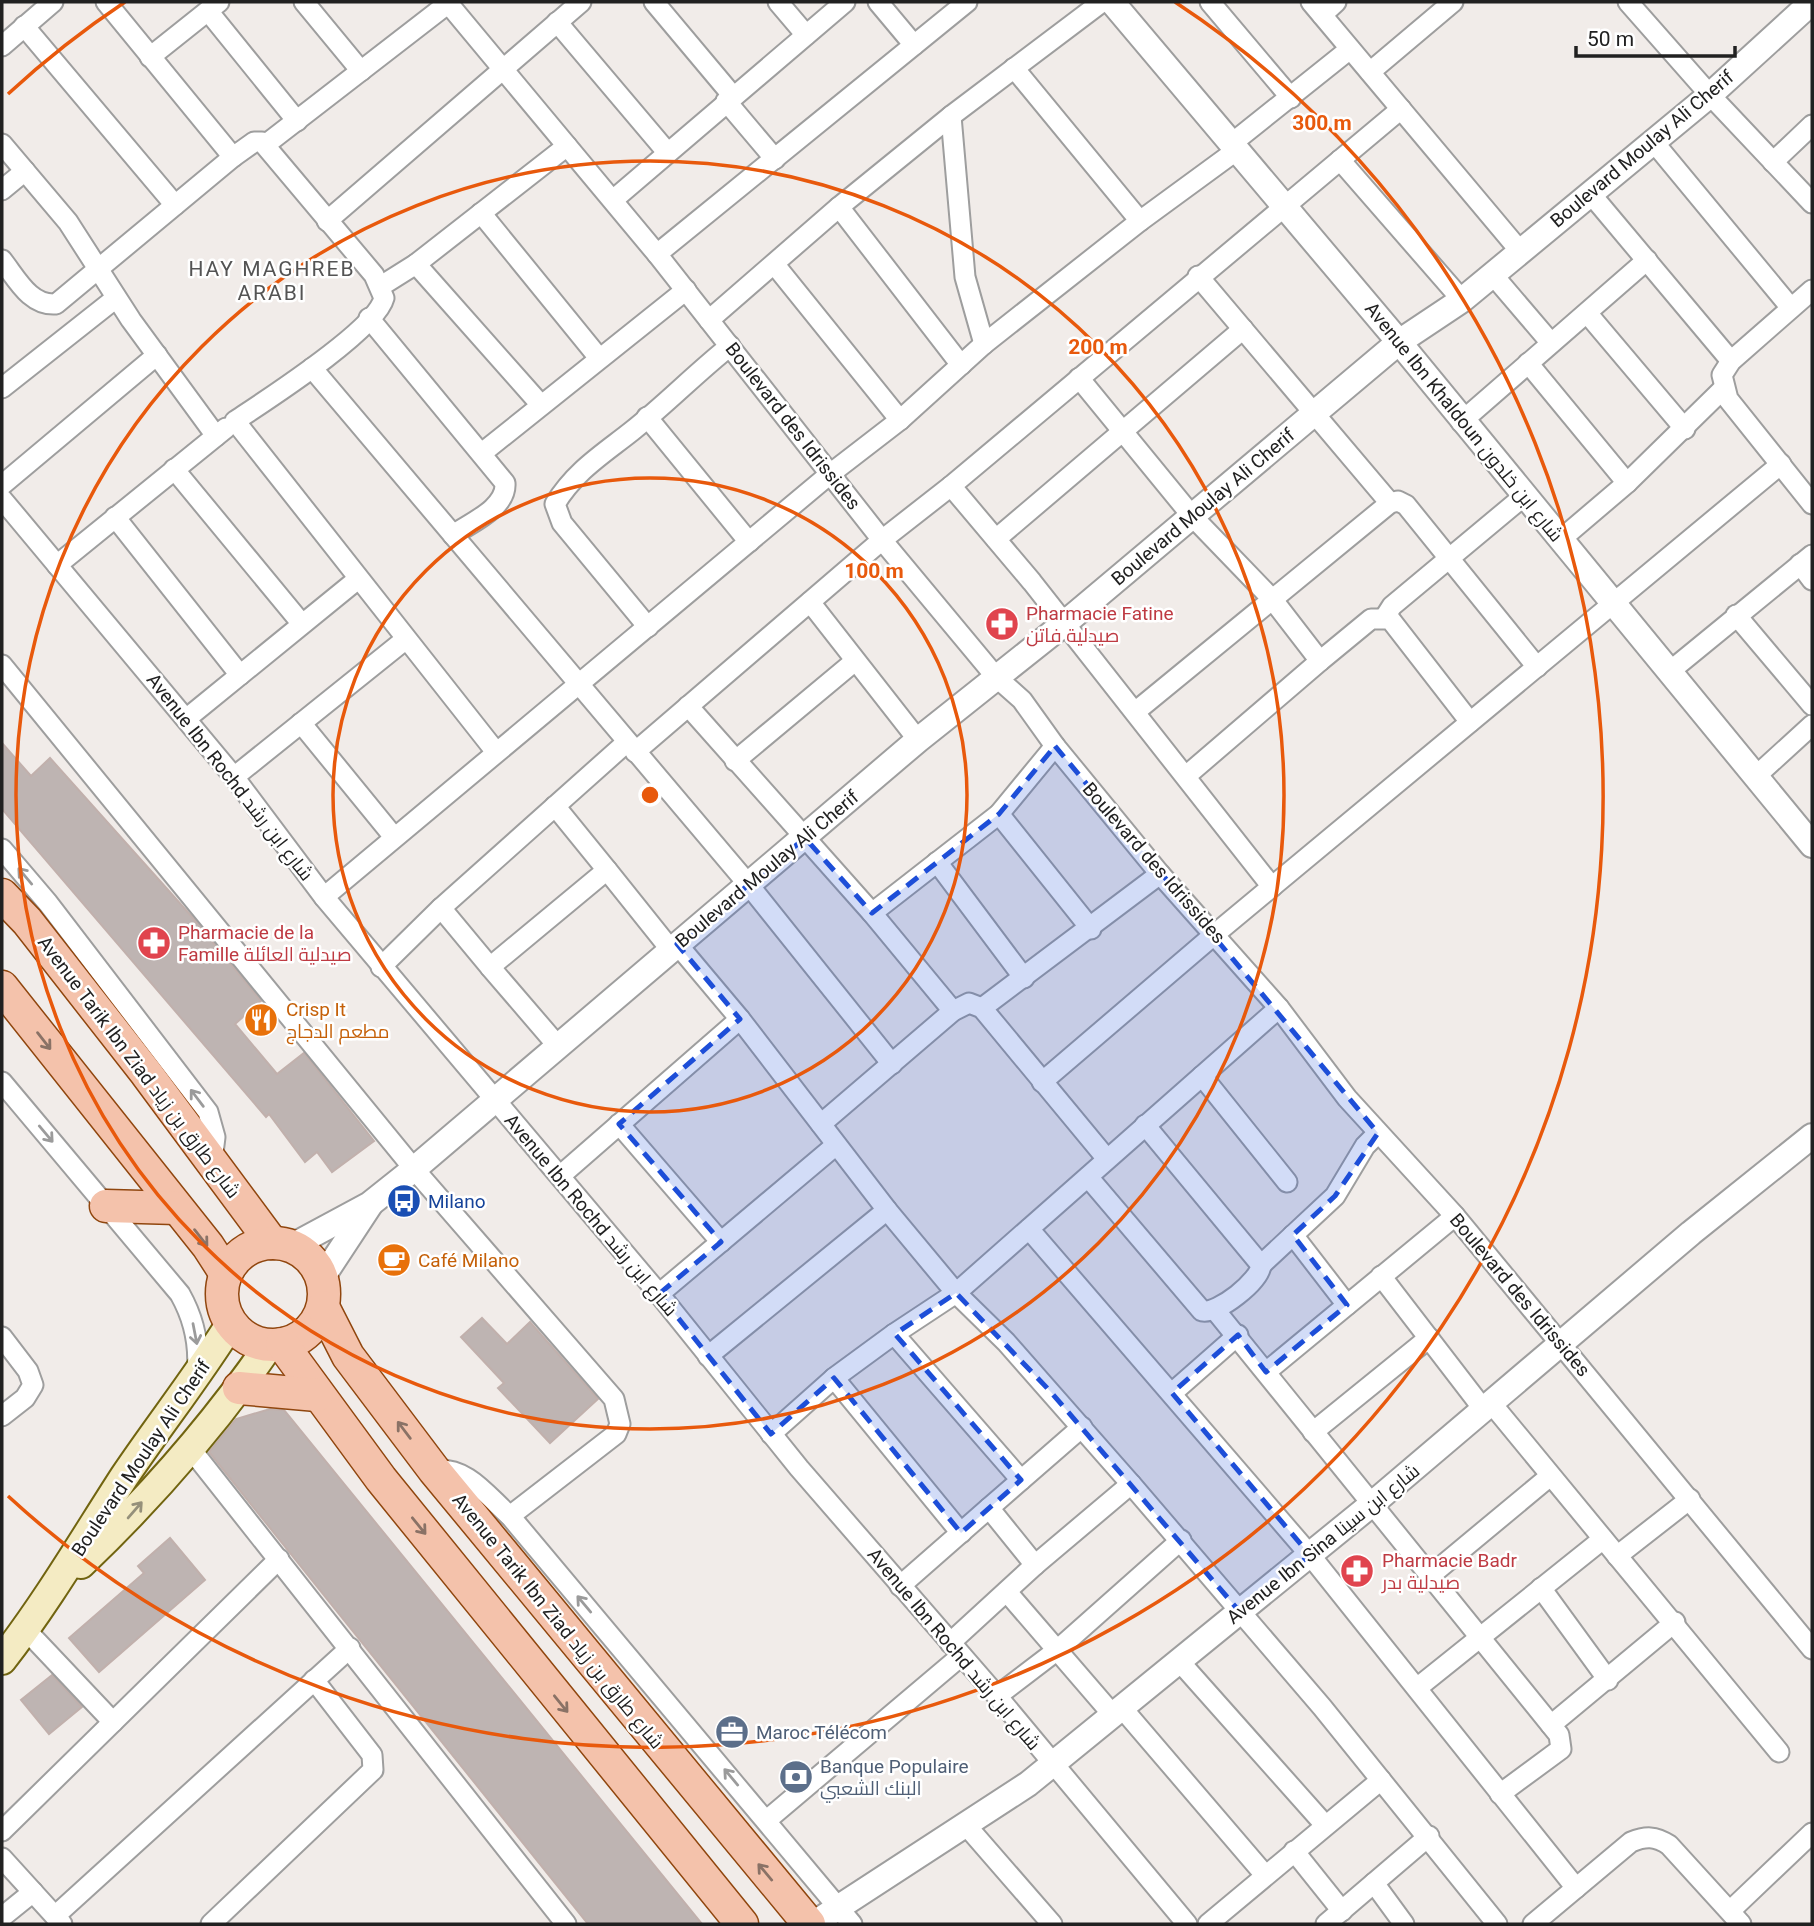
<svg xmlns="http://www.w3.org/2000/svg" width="1814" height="1926" font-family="Roboto,Cairo,sans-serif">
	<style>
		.building { fill: #beb4b2; stroke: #c1b0ac; stroke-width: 2 }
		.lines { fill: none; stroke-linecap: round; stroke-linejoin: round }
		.minor-casing { stroke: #9e9e9e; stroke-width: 23 }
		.tertiary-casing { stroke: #9e9e9e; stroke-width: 28 }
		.secondary-casing { stroke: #716410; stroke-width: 32 }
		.primary-casing { stroke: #90460e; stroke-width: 35 }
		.minor { stroke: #fff; stroke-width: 19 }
		.tertiary { stroke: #fff; stroke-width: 24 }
		.secondary { stroke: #f4ebc3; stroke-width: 28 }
		.primary { stroke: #f4c2ab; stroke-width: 32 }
		.oneway { stroke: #9b9b9b }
		.oneway2 { stroke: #8a7266 }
		.oneway3 { stroke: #95907a }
		.marked { fill: #1d4ed8; fill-opacity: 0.2; stroke: #1d4ed8; stroke-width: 5; stroke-dasharray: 14 9; stroke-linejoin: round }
		.ring { fill: none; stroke: #e8590c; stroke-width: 3.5 }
		.labels { text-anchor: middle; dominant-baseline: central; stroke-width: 5; stroke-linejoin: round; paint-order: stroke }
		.street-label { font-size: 19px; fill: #212121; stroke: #fff }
		.health-label { font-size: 19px; fill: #be3a42; stroke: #fff; text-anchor: start }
		.food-label { font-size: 19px; fill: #c56008; stroke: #fff; text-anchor: start }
		.transit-label { font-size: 19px; fill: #164399; stroke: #fff; text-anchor: start }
		.service-label { font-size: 19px; fill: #4e5e75; stroke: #fff; text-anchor: start }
		.neighbourhood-label { font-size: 21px; letter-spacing: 2px; fill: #545454; stroke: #fff }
		.centre { fill: #e8590c; stroke: #fff; stroke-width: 3.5 }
		.ring-label { font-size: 21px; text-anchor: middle; font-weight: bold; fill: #e8590c; stroke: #fff; stroke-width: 5; stroke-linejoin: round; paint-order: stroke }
	</style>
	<rect width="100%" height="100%" fill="#f1ece9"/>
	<g class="building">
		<polygon points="2,743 31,776 50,758 194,919 261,1001 235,1024 277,1074 304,1053 374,1141 332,1172 317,1152 305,1162 269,1114 266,1117 2,809"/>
		<polygon points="482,1318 507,1344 530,1322 598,1399 550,1443 498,1388 504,1383 461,1337"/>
		<polygon points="270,1409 284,1410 702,1924 588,1924 209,1452 236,1419"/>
		<polygon points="170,1538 205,1580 99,1672 69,1638 144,1573 138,1566"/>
		<polygon points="52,1675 82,1707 49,1734 21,1700"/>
	</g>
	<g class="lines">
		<g class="minor-casing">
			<g id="minor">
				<polyline points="106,2 233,157"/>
				<polyline points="304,2 361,71"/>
				<polyline points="447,2 657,254 882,540 996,677 1022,700 1055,746 1160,874 1279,1008 1347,1098 1455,1216 1812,1649"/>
				<polyline points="654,2 732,95"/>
				<polyline points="778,2 806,35"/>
				<polyline points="878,2 914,45"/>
				<polyline points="1210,2 1291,98"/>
				<polyline points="1311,2 1520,251"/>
				<polyline points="1628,2 1710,95 1812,203"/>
				<polyline points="208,11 297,121"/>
				<polyline points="1322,15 1336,2"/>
				<polyline points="557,22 667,152"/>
				<polyline points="24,26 175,205"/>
				<polyline points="2,46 53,2"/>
				<polyline points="150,57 219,2"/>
				<polyline points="1014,68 1140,221"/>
				<polyline points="1370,72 1453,2"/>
				<polyline points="726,101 775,159"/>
				<polyline points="951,116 965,277 984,344"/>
				<polyline points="1652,140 1791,308"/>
				<polyline points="2,144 68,222 131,320 216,436"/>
				<polyline points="1231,144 1350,49"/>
				<polyline points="265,145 450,2"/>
				<polyline points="1340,160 1462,300"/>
				<polyline points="1773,162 1812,125"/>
				<polyline points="2,190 25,171"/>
				<polyline points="1590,193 1731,361"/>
				<polyline points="613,200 845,2"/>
				<polyline points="481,213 599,358"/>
				<polyline points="327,221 581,2"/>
				<polyline points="657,254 967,2"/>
				<path d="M2,260C17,279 30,306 56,304L233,157L254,142H262L374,275L384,298C376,330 265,401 235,421L496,752"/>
				<polyline points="416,264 567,146"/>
				<polyline points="775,265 900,420"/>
				<polyline points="1493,275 1551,343"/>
				<polyline points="1198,276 1390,503"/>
				<polyline points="381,286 416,264 541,405"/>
				<polyline points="1812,290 1731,361 1722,375 1728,399 1812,504"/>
				<polyline points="1587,313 1685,429"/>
				<path d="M369,318L505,483C507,508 470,523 453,535"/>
				<polyline points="709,320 839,207"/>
				<polyline points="1528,363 1627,483"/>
				<polyline points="961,365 839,207 951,116 1102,2"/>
				<polyline points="312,368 748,884 892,1064"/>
				<polyline points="1079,378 1192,516 1273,600 1320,661 1371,619 1390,619 1470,722"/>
				<polyline points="2,388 116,298"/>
				<polyline points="647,417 749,542"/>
				<polyline points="1461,422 1647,260"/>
				<polyline points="482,453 686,290"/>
				<polyline points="174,469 302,624"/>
				<polyline points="2,485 157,355"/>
				<polyline points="951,486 1032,582 1272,887"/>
				<polyline points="2,499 234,777 324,897 659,1294 799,1468 997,1696 1187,1924"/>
				<polyline points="115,517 240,675"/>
				<polyline points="996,539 1243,329"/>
				<polyline points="1560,540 1627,483 1724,388"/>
				<polyline points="1800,564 1812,580"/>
				<polyline points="57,565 226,428"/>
				<polyline points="810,602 918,740"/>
				<polyline points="1736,615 1812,705"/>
				<polyline points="1385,617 1392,606 1524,496"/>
				<path d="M648,627L562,523L555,504C575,471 603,454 632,431C666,404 696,373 730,346"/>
				<polyline points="2,665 414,1169 614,1399 620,1424 616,1434 510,1516"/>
				<polyline points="1669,672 1812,555"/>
				<polyline points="688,706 872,913 953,1011"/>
				<polyline points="1135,712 1390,503 1398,501 1406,505 1537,667"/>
				<polyline points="186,719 358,579"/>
				<polyline points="301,723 394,837"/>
				<polyline points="635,752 882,540 951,486 1401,109"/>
				<polyline points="735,761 855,661"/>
				<polyline points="1186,776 1320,661"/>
				<polyline points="234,777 406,639"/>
				<polyline points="1755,777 1812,725"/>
				<polyline points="555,806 607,870"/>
				<polyline points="999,814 1091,929"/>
				<polyline points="2,849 48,903 208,1112 215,1137 212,1161"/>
				<polyline points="937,862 1024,978"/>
				<polyline points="324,897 830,474 900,420 984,344 1140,221 1237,150"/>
				<polyline points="441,908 627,742"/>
				<polyline points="872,913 999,814 1055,746"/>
				<polyline points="677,944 740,1019 887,1210 956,1293 1006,1342 1131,1484"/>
				<polyline points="381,967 441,908 490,967 607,870 671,950"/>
				<polyline points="490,967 557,1045"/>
				<polyline points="982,1008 1160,874"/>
				<polyline points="1202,1076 1287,1182"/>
				<path d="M2,1082L180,1294C194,1319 200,1344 197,1373"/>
				<polyline points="1042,1082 1215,934 1781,464"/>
				<polyline points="619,1124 721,1242"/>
				<polyline points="821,1124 953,1011 969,1003 982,1008 1107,1159"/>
				<polyline points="560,1176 740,1019"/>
				<path d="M1088,1177L1202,1311C1218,1314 1260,1281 1261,1265L1145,1125"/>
				<polyline points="1029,1229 1310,1555 1576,1888"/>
				<polyline points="1293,1235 1347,1305"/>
				<polyline points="1261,1265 1335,1196 1365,1146 1378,1133"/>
				<polyline points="1381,1276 1484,1410"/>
				<polyline points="659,1294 836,1145"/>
				<polyline points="1215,1310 1559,1735 1561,1749 1500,1794"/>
				<polyline points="894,1334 956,1293 1279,1008"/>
				<polyline points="2,1337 28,1371 33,1385 25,1398 2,1416"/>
				<polyline points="708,1356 887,1210"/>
				<polyline points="1266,1372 1455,1216"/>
				<polyline points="834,1378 894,1334 1021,1480"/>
				<polyline points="1172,1393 1238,1335"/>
				<polyline points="1492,1404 1779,1752"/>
				<polyline points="1313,1432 1429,1338"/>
				<polyline points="771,1434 834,1378 961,1533"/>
				<polyline points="190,1448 566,1924"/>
				<path d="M434,1470C468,1467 486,1495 510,1516L852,1924"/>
				<polyline points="989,1508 1082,1427"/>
				<polyline points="1617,1556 1690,1499"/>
				<polyline points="1431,1575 1549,1477"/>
				<polyline points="900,1586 989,1508 1035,1565"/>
				<polyline points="1541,1588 1608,1680"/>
				<polyline points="1007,1592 1113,1715"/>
				<polyline points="26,1630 113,1722"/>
				<polyline points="950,1643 1035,1565 1131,1484 1322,1707 1497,1924"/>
				<polyline points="1180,1662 1325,1825"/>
				<polyline points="1417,1688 1603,1539"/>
				<polyline points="997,1696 1056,1651 1181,1540"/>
				<polyline points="1122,1708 1265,1875"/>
				<polyline points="1551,1725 1675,1622"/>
				<polyline points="767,1820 961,1656"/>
				<polyline points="965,1824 1052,1924"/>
				<polyline points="2,1831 279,1559"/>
				<polyline points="1294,1851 1342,1911"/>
				<polyline points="2,1858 62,1924"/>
				<polyline points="1374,1883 1404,1924"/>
				<polyline points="1730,1911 1812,1833"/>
				<polyline points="55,1916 350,1648"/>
				<polyline points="2,1917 33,1892"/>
				<polyline points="211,1924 373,1770 372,1755 314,1680"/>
				<polyline points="1208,1924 1381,1780"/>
				<polyline points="1326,1924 1429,1836"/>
				<path d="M1533,1924L1631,1842C1646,1836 1655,1836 1669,1845L1741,1924"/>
			</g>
		</g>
		<g class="tertiary-casing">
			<g id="tertiary">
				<polyline points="1112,2 1399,342 1812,845"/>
				<polyline points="292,1246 370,1204 414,1169 918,740 1065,623 1399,342 1462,300 1710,95 1812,2"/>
				<polyline points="322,1278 370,1205"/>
				<polyline points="813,1924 1028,1784 1372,1504 1691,1233 1812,1136"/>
			</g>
		</g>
		<g class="secondary-casing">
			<g id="secondary">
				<path d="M81,1564C151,1497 215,1424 270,1344"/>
				<path d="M2,1660C47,1602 84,1539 124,1477C159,1425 198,1376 231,1323"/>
			</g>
		</g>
		<g class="primary-casing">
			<g id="primary">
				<polyline points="2,895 27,921 146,1073 272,1243"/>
				<polyline points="2,987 208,1246 226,1274"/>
				<polyline points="106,1206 177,1208"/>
				<circle cx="273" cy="1294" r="51"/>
				<polyline points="323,1307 348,1356 434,1470 809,1924"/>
				<polyline points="282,1344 381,1479 742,1924"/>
				<polyline points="239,1388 317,1395"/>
			</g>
		</g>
		<use href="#minor" class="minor"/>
		<use href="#tertiary" class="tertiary"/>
		<use href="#secondary" class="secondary"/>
		<use href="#primary" class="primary"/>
	</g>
	<defs><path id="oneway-shaft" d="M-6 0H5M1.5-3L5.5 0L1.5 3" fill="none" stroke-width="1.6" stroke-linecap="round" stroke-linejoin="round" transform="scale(1.75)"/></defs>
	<g class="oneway">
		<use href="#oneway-shaft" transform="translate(25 876) rotate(-130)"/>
		<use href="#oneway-shaft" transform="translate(197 1098) rotate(-127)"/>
		<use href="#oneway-shaft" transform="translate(46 1134) rotate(50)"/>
		<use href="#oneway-shaft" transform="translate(195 1334) rotate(79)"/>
		<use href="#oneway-shaft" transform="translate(584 1604) rotate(-130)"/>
		<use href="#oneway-shaft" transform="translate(731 1777) rotate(-130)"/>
	</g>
	<g class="oneway2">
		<use href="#oneway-shaft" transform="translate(44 1041) rotate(52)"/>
		<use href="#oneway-shaft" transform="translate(201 1238) rotate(52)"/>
		<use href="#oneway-shaft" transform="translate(404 1430) rotate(-127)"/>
		<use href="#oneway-shaft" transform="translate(419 1526) rotate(51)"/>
		<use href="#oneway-shaft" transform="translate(561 1704) rotate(51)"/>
		<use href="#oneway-shaft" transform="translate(765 1872) rotate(-130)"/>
	</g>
	<use class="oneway3" href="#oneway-shaft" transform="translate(135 1510) rotate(-49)"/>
	<path class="marked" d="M1055,746L1378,1133L1335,1196L1293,1235L1347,1305L1266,1372L1238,1335L1172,1393L1310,1555L1240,1612L1050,1391L956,1293L895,1334L1021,1480L961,1533L834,1378L771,1434L659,1294L721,1242L619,1124L740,1019L677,944L805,838L872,913L999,814Z"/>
	<g class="ring">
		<circle cx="650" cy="795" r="317"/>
		<circle cx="650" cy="795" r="634"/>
		<path d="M8 94A951 951 0 0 1 125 2M1175 2A951 951 0 1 1 8 1496"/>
	</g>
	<defs>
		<g id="pharmacy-disc" transform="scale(1.75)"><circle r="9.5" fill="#e0444e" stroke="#fff"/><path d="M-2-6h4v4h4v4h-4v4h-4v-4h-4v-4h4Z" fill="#fff"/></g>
		<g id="restaurant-disc" transform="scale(1.75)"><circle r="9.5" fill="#e8710a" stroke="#fff"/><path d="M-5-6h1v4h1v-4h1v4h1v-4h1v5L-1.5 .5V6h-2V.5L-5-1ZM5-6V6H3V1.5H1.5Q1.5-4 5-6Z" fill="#fff"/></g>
		<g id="bus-disc" transform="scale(1.75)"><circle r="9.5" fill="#1a4fb4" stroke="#fff"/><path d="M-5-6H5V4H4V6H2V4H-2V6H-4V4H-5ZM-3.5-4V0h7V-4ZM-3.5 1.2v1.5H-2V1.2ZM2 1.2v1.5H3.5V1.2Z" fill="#fff"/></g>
		<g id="cafe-disc" transform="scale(1.75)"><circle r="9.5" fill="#e8710a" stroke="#fff"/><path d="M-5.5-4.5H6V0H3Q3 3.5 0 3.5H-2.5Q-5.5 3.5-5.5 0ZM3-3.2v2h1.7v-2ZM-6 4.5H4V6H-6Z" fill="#fff"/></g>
		<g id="office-disc" transform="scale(1.75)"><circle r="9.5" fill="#5c6f8a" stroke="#fff"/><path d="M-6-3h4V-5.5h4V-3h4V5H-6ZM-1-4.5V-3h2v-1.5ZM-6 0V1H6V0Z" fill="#fff"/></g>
		<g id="bank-disc" transform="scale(1.75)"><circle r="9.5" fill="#5c6f8a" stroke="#fff"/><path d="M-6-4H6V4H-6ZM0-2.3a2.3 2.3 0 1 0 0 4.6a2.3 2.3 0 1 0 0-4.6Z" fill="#fff"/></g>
	</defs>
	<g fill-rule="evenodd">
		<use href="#pharmacy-disc" x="1002" y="624"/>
		<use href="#pharmacy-disc" x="154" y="943"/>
		<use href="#restaurant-disc" x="261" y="1020"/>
		<use href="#bus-disc" x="404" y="1201"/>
		<use href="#cafe-disc" x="394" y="1260"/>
		<use href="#pharmacy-disc" x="1357" y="1571"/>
		<use href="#office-disc" x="732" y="1732"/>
		<use href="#bank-disc" x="796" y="1777"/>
	</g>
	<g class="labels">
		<g class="street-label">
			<text transform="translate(1642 149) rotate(-40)">Boulevard Moulay Ali Cherif</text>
			<text transform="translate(1464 422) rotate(51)">Avenue Ibn Khaldoun شارع ابن خلدون</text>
			<text transform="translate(793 426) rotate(52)">Boulevard des Idrissides</text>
			<text transform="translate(1203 507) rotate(-40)">Boulevard Moulay Ali Cherif</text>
			<text transform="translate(230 777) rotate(52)">Avenue Ibn Rochd شارع ابن رشد</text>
			<text transform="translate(1154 863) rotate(49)">Boulevard des Idrissides</text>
			<text transform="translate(767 869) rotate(-40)">Boulevard Moulay Ali Cherif</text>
			<text transform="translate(139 1067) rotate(53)">Avenue Tarik Ibn Ziad شارع طارق بن زياد</text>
			<text transform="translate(591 1215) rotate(50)">Avenue Ibn Rochd شارع ابن رشد</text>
			<text transform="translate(1520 1295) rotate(50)">Boulevard des Idrissides</text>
			<text transform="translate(141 1458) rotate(-56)">Boulevard Moulay Ali Cherif</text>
			<text transform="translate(1323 1544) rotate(-39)">Avenue Ibn Sina شارع ابن سينا</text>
			<text transform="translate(558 1621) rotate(51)">Avenue Tarik Ibn Ziad شارع طارق بن زياد</text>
			<text transform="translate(954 1649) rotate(50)">Avenue Ibn Rochd شارع ابن رشد</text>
		</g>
		<g class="health-label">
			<text x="1026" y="613">Pharmacie Fatine<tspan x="1026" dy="22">صيدلية فاتن</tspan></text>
			<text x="178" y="932">Pharmacie de la<tspan x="178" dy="22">Famille صيدلية العائلة</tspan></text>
			<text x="1382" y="1560">Pharmacie Badr<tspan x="1382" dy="22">صيدلية بدر</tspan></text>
		</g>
		<g class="food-label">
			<text x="286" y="1009">Crisp It<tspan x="286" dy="22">مطعم الدجاج</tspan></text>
			<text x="418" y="1260">Café Milano</text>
		</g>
		<g class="transit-label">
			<text x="428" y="1201">Milano</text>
		</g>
		<g class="service-label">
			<text x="756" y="1732">Maroc Télécom</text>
			<text x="820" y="1766">Banque Populaire<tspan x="820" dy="22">البنك الشعبي</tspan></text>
		</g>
		<g class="neighbourhood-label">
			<text x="272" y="269">HAY MAGHREB<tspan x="272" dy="24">ARABI</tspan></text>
		</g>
	</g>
	<circle cx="650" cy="795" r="10" class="centre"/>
	<g class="ring-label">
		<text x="1322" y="130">300 m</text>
		<text x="1098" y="354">200 m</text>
		<text x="874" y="578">100 m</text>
	</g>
	<rect width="1814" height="1926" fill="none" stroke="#212121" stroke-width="7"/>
	<path d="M1576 46v10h159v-10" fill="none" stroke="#212121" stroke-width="3.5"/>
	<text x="1587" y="46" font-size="21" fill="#212121" stroke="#ffffff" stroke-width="5" paint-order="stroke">50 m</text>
</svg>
